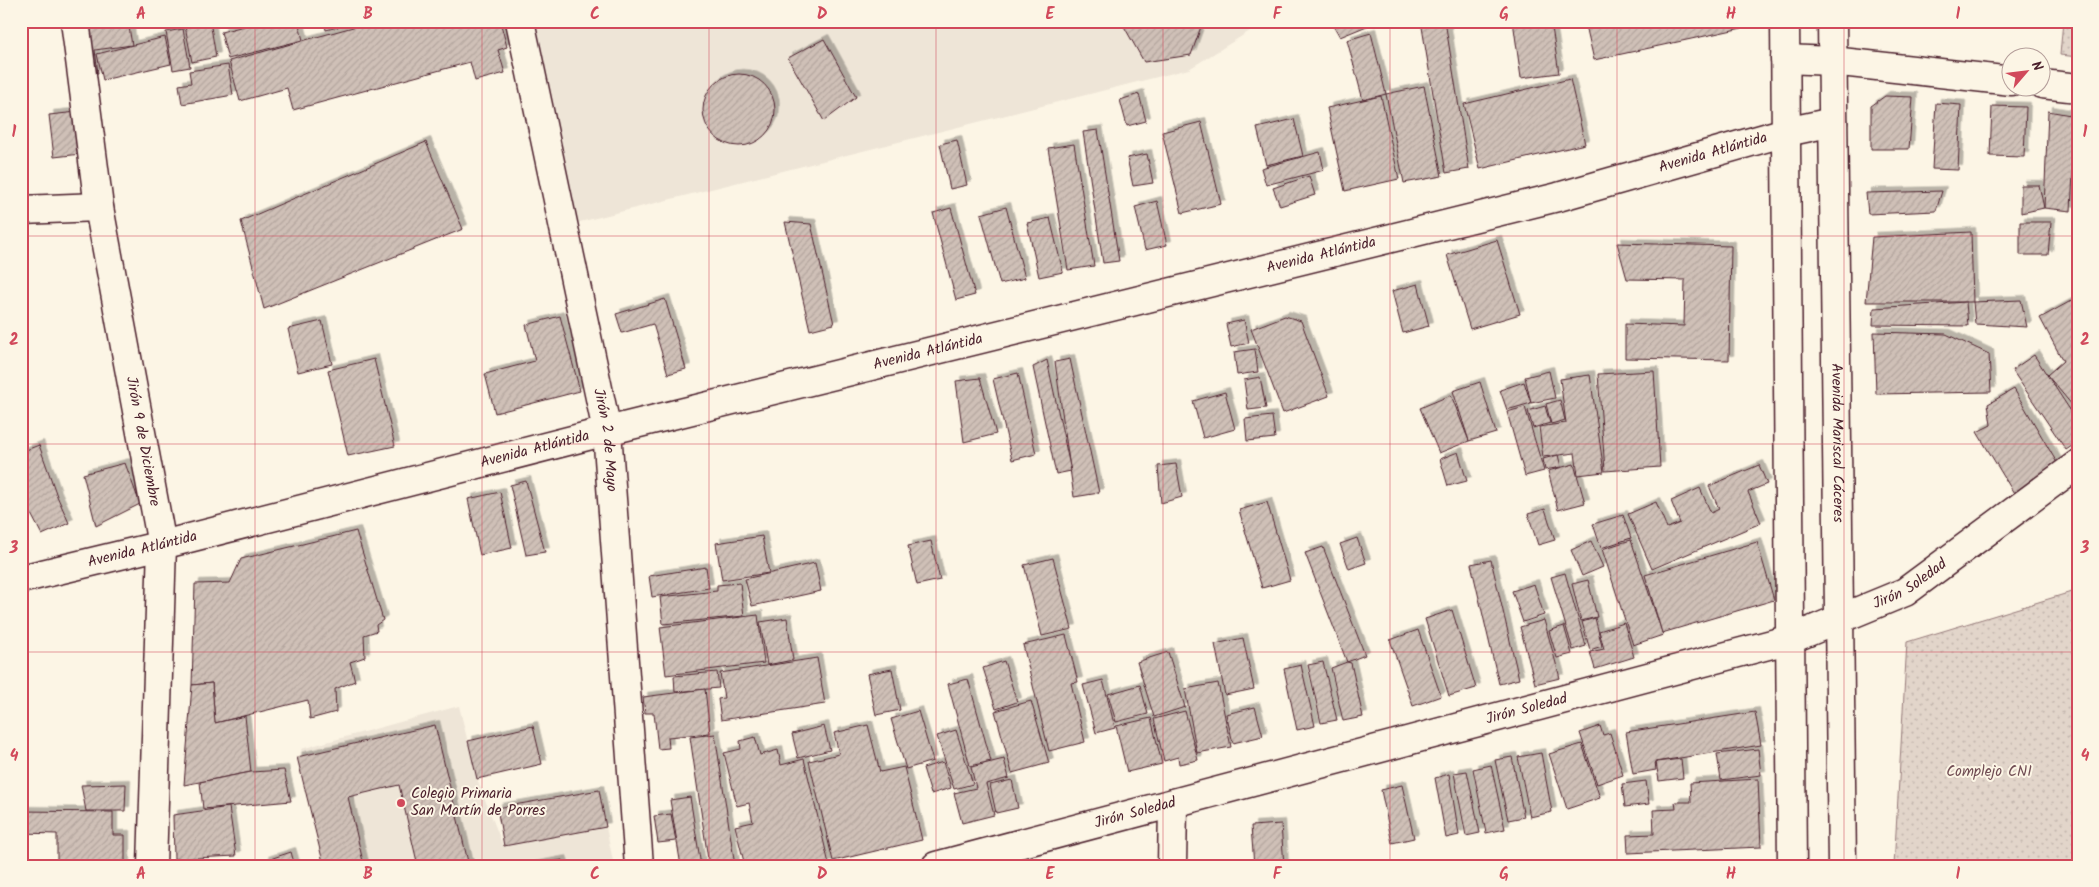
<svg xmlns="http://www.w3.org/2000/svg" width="2099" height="887" font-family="Kalam,sans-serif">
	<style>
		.built { fill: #eee5d7 }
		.grass { fill: url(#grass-dots); stroke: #967a7a }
		.building { fill: url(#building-hatch); stroke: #4a1f2b; filter: url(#shadow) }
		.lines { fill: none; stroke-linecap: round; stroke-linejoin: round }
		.minor-casing { stroke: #4a1f2b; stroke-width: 31 }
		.major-casing { stroke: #4a1f2b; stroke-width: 31 }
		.minor { stroke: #fcf5e5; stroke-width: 28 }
		.major { stroke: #fcf5e5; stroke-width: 28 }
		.grid { fill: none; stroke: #d1495b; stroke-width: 1; stroke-opacity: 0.55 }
		.poi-dot { fill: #d1495b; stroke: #fcf5e5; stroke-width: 2 }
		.labels { text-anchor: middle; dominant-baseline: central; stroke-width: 4; stroke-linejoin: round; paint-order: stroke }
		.street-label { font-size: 15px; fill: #4a1f2b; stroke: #fcf5e5 }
		.park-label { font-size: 15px; fill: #704c53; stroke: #fcf5e5 }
		.poi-label { font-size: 15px; fill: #4a1f2b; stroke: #fcf5e5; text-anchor: start }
		.neatline { fill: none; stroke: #d1495b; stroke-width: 2 }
		.grid-label { font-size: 16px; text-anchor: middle; font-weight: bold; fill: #d1495b }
	</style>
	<defs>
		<pattern id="grass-dots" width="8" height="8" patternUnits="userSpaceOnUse" patternTransform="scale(1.25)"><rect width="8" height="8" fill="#e2d5ca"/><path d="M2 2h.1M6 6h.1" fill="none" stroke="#c3b6ae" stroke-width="1.8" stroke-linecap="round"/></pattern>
		<pattern id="building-hatch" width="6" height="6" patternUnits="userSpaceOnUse" patternTransform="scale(1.25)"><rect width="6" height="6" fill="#cfc0b7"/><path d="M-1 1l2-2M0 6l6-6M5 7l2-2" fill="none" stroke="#b3a59e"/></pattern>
		<filter id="shadow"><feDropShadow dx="4.5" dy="-4.5" stdDeviation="0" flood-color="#0004"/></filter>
	</defs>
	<rect width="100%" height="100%" fill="#fcf5e5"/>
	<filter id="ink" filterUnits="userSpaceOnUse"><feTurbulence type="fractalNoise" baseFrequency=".02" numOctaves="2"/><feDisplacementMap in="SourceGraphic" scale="10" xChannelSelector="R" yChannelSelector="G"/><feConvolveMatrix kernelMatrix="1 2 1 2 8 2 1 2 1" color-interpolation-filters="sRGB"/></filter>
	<g filter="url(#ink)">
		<g class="built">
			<polygon points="520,21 1266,21 1189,69 564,226"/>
			<polygon points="459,706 477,779 503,846 606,827 614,866 332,866 301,749"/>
		</g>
		<g class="grass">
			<polygon points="2063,21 2078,21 2078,57 2060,55"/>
			<polygon points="2078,590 2078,866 1894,866 1907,642"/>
		</g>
		<g class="building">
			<polygon points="78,21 128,21 132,45 95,50 98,73 86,75"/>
			<polygon points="210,21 216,57 192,62 185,26"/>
			<polygon points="263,21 298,21 303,40 228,59 221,32"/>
			<polygon points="324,21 362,21 326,30"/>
			<polygon points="375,21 500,21 507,47 498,50 505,73 475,81 470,62 293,110 287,88 240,101 229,61"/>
			<polygon points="1121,21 1203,21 1191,55 1144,62"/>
			<polygon points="1331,21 1379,21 1340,37"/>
			<polygon points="1421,21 1445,21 1469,169 1446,173"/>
			<polygon points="1513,21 1551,21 1559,73 1521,78"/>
			<polygon points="1585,21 1755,21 1756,25 1594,60"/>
			<polygon points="183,29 190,67 173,70 166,32"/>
			<polygon points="1371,33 1386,94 1363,100 1347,40"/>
			<polygon points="165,37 171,64 103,80 97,54"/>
			<polygon points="824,39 856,97 824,121 788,58"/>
			<polygon points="228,65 233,95 182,104 179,85 191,83 189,71"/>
			<circle cx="739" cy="110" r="36"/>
			<polygon points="1570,79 1585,144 1480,169 1464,104"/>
			<polygon points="1424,86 1442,176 1404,183 1386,94"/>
			<polygon points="1139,94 1146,121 1127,126 1120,100"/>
			<polygon points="1381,96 1399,179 1345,191 1327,108"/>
			<polygon points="1885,96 1913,97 1909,149 1871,149 1871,106"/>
			<polygon points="1936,103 1961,105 1958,170 1932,169"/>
			<polygon points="1992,106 2026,107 2024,157 1990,156"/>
			<polygon points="2048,111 2076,116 2071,211 2044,208"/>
			<polygon points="77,112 81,154 54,157 49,115"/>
			<polygon points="1294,119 1303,156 1266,165 1257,128"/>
			<polygon points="1201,122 1221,204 1182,213 1162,132"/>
			<polygon points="1098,130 1119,261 1103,263 1083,132"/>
			<polygon points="957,140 967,185 950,189 940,144"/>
			<polygon points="426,142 463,229 264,309 241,221"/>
			<polygon points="1074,144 1094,266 1068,270 1048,148"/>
			<polygon points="1320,152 1324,170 1266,185 1261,168"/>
			<polygon points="1147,154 1153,183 1133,186 1127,158"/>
			<polygon points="1309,176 1315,195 1280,206 1273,188"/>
			<polygon points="2021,185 2039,185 2044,208 2021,213"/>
			<polygon points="1942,191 1936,211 1868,214 1866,193"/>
			<polygon points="1157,201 1167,245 1145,250 1135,207"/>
			<polygon points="1006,207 1025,278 1000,284 981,214"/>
			<polygon points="951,208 975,295 956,300 933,213"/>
			<polygon points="1050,218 1063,272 1039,277 1027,223"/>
			<polygon points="785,222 811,224 834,324 810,330"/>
			<polygon points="2020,222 2051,222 2048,255 2020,255"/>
			<polygon points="1971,232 1973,302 1866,302 1872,237"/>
			<polygon points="1497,240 1520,314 1470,329 1447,255"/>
			<polygon points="1617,243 1731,246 1729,360 1625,358 1625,324 1684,326 1685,280 1627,279"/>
			<polygon points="1418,284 1429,326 1403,333 1392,291"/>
			<polygon points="2078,297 2078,412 2047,375 2063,361 2040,318"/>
			<polygon points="665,299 686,369 668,374 653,324 622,333 616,314"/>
			<polygon points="2021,300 2027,327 1975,324 1973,302"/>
			<polygon points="1966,302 1968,326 1873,325 1874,308"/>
			<polygon points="560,316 580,391 495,413 485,374 535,361 526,325"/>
			<polygon points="1285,316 1301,321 1329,396 1283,413 1251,329"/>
			<polygon points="1244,320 1249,343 1231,347 1226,324"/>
			<polygon points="322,321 332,364 298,372 288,329"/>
			<polygon points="1874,332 1946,334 1989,354 1991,392 1876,394"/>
			<polygon points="1255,349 1258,372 1237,375 1234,352"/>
			<polygon points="2034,355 2078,422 2078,442 2066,450 2012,370"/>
			<polygon points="374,359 395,446 348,456 328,370"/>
			<polygon points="1070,359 1099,493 1074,497 1055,362"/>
			<polygon points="1047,360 1071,471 1056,474 1033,367"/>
			<polygon points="1549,371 1555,398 1531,403 1525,377"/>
			<polygon points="1654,371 1660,467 1605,471 1598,374"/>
			<polygon points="1018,373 1036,454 1012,460 993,379"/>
			<polygon points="1590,375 1604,472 1578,475 1575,453 1543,457 1539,427 1566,423 1560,379"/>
			<polygon points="1260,377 1266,408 1248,410 1244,380"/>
			<polygon points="980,378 996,434 964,442 956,381"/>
			<polygon points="1480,382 1496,433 1469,441 1453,391"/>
			<polygon points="1524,382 1531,403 1507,410 1500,390"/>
			<polygon points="2014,389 2060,468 2015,495 1977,432 1991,425 1988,404"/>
			<polygon points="1225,392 1235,429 1203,438 1193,401"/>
			<polygon points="1451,395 1469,441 1439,453 1420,408"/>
			<polygon points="1560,400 1565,420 1551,424 1546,404"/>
			<polygon points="1545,406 1550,423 1533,428 1528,411"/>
			<polygon points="1525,407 1544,471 1525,476 1507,412"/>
			<polygon points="1272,416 1275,438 1247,441 1245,419"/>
			<polygon points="39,445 57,496 69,523 42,535 30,512 21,479 21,452"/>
			<polygon points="1458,452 1467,481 1448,486 1440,459"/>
			<polygon points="1558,455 1561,467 1545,470 1543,459"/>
			<polygon points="125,463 140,504 96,526 83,474"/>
			<polygon points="1176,464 1182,497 1161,503 1158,466"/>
			<polygon points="1574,464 1585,503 1558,510 1548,471"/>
			<polygon points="1759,465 1767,484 1748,492 1761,523 1652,569 1628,514 1656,502 1667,528 1680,523 1671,501 1700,488 1711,513 1719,509 1709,486"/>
			<polygon points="526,481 545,552 526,555 510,485"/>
			<polygon points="500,492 512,548 480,555 468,499"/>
			<polygon points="1267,502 1290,580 1262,588 1239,510"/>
			<polygon points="1545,509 1555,540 1538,545 1528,514"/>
			<polygon points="1623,515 1631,538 1601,548 1593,524"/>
			<polygon points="356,531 383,620 376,625 377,631 364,635 365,657 350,662 355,681 335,689 336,712 310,719 308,700 215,723 212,683 192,685 195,584 230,583 241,559"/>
			<polygon points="762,536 769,573 722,580 716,543"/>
			<polygon points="1357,538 1366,563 1349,569 1340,544"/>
			<polygon points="1631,540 1663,635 1633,645 1602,549"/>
			<polygon points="931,541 940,580 917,585 908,546"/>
			<polygon points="1591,541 1603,567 1582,576 1571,550"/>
			<polygon points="1757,542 1774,600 1662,633 1645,575"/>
			<polygon points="1323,547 1365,655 1347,662 1305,553"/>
			<polygon points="1053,558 1072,629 1042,636 1024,565"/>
			<polygon points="1491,560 1519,679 1499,684 1471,564"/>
			<polygon points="815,563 821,591 752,606 745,579"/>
			<polygon points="706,567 709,588 652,597 649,576"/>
			<polygon points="1565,573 1586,646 1573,650 1551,577"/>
			<polygon points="1588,580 1597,617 1581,621 1572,584"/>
			<polygon points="740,583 744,616 663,624 660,597 717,591 717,585"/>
			<polygon points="1534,584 1544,615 1523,622 1512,591"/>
			<polygon points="1452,610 1476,688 1449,696 1425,619"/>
			<polygon points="758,615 764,663 666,675 660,627"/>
			<polygon points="787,618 793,660 767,665 760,622"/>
			<polygon points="1595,618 1602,646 1590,650 1582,622"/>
			<polygon points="1544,620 1560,678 1535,684 1520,627"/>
			<polygon points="1624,623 1634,657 1595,669 1590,652 1604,649 1599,631"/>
			<polygon points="1564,626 1572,654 1557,658 1549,631"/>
			<polygon points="1418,630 1441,696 1413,706 1390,640"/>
			<polygon points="1066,635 1078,682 1071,683 1085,742 1049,751 1023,645"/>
			<polygon points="1243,638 1254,689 1225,695 1215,644"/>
			<polygon points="1168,652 1185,707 1154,717 1137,662"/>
			<polygon points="817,658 825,704 721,720 718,699 724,698 720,673"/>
			<polygon points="1004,661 1017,702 996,709 983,668"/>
			<polygon points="1323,662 1337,720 1321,723 1308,665"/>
			<polygon points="1347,662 1351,663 1363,717 1343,721 1331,668"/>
			<polygon points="1301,665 1315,726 1297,730 1284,669"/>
			<polygon points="892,669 900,710 876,715 867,674"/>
			<polygon points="717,672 719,688 675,692 674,676"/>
			<polygon points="968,679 991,761 970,766 948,684"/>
			<polygon points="1103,680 1115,728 1096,733 1083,685"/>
			<polygon points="212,683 215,723 245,716 251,772 184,785 192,685"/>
			<polygon points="1218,683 1231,747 1197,753 1185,689"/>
			<polygon points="1140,685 1148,714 1116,722 1108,694"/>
			<polygon points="705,689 710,733 668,737 669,748 658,749 654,713 645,713 643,697"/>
			<polygon points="1031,701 1049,763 1012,773 995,711"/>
			<polygon points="1255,707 1263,736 1233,743 1226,714"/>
			<polygon points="918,711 933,761 906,769 891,719"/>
			<polygon points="1185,711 1198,760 1179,764 1178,757 1164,761 1154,719"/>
			<polygon points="1755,712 1761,745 1655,762 1656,770 1633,774 1626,732"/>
			<polygon points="1151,718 1162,764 1127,772 1116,726"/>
			<polygon points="435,725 469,866 418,866 399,785 348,797 364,866 324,866 297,757"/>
			<polygon points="868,725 880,772 904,767 922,840 833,861 809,761 839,754 834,733"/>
			<polygon points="533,726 542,764 477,779 468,741"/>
			<polygon points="824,726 830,750 798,758 792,734"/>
			<polygon points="1600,726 1603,735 1610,733 1623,775 1597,784 1580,733"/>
			<polygon points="956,730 973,784 954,789 937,736"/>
			<polygon points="715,734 735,866 709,866 690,737"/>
			<polygon points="755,737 760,755 778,750 781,765 804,759 829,864 822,866 745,866 735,826 753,822 749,803 737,806 724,753 741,749 740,741"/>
			<polygon points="1582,744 1600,798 1567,809 1549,754"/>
			<polygon points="1758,749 1761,775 1721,780 1717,754"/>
			<polygon points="1541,753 1552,812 1530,817 1518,757"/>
			<polygon points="1512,757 1524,817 1508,820 1495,760"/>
			<polygon points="1004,759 1009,778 986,784 994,815 962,823 954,793 976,788 971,767"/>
			<polygon points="1681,759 1683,778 1659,781 1656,762"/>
			<polygon points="943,762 951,788 931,794 923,768"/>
			<polygon points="1491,765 1505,829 1486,833 1473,769"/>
			<polygon points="284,770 291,801 203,809 200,782 251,772"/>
			<polygon points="1467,771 1480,833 1466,836 1454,773"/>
			<polygon points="1449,774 1459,835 1446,838 1435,778"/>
			<polygon points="1758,779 1761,847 1628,853 1627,835 1654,834 1653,810 1676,809 1675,802 1691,802 1690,783"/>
			<polygon points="1012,780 1018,808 996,813 990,785"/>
			<polygon points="1646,781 1649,804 1625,807 1622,784"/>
			<polygon points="126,784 125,811 86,811 81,785"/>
			<polygon points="1402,785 1414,838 1392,843 1381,790"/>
			<polygon points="599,790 606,827 504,846 497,808"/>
			<polygon points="690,797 701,866 681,866 670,800"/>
			<polygon points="229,807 236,856 174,859 173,815"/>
			<polygon points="21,811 113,812 113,835 125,835 125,866 57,866 57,834 21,833"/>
			<polygon points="671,814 676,841 658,843 654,816"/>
			<polygon points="1281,824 1284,866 1254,866 1251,826"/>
			<polygon points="291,852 295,866 266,866 264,861"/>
			<polygon points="562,860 564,866 531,866"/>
		</g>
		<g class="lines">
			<g class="minor-casing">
				<g id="minor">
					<path id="s1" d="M75,21L99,207L162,545L152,866"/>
					<path id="s2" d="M520,21L607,431L639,866"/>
					<polyline points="1785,59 1832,61 2012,81"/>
					<polyline points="2042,84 2078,88"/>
					<polyline points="21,210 99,207"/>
					<path id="s3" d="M21,579L162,545L607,431L1558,197L1786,132L1833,122"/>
					<path id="s4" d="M936,866L1791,639L1905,592L2078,464"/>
					<polyline points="1172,866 1173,804"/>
				</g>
			</g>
			<g class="major-casing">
				<g id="major">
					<polyline points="1785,21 1792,866"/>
					<path id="s5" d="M1832,21L1842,866"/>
				</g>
			</g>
			<use href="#minor" class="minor"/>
			<use href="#major" class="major"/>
		</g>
	</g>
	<path class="grid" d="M255,21V866M482,21V866M709,21V866M936,21V866M1163,21V866M1390,21V866M1617,21V866M1844,21V866M21,236H2078M21,444H2078M21,652H2078"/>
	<circle class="poi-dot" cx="401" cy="803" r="5"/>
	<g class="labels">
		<g class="street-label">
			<text stroke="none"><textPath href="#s3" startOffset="1745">Avenida Atlántida</textPath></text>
			<text stroke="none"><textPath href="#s3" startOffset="1340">Avenida Atlántida</textPath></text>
			<text stroke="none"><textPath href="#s3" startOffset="935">Avenida Atlántida</textPath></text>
			<text stroke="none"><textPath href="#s2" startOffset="428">Jirón 2 de Mayo</textPath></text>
			<text stroke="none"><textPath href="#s1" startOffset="426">Jirón 9 de Diciembre</textPath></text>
			<text stroke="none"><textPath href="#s5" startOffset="422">Avenida Mariscal Cáceres</textPath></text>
			<text stroke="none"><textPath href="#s3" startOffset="530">Avenida Atlántida</textPath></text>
			<text stroke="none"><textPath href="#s3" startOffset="125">Avenida Atlántida</textPath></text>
			<text stroke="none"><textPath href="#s4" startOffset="1016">Jirón Soledad</textPath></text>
			<text stroke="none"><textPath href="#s4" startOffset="611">Jirón Soledad</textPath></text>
			<text stroke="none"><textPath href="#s4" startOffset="206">Jirón Soledad</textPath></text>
		</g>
		<g class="park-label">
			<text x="1989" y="772">Complejo CNI</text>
		</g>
		<g class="poi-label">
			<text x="411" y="794">Colegio Primaria<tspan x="411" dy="17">San Martín de Porres</tspan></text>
		</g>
	</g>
	<rect width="2099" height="887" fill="none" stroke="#fcf5e5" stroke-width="55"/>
	<g transform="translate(2026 72) rotate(62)"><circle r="24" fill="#fcf5e5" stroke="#b59f9b"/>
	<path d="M0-4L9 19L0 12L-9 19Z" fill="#d1495b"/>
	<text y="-8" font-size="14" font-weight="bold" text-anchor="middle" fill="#4a1f2b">N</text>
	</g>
	<rect x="28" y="28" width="2044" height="832" class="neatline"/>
	<g class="grid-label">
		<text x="141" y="19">A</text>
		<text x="368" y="19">B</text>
		<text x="595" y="19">C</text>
		<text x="822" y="19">D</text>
		<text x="1050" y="19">E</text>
		<text x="1277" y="19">F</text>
		<text x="1504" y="19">G</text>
		<text x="1731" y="19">H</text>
		<text x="1958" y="19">I</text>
		<text x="14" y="137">1</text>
		<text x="2085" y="137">1</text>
		<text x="14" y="345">2</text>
		<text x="2085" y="345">2</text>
		<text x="14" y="553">3</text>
		<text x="2085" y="553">3</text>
		<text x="14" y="761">4</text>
		<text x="2085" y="761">4</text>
		<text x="141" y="879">A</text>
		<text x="368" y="879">B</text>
		<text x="595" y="879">C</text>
		<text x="822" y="879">D</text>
		<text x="1050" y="879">E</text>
		<text x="1277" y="879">F</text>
		<text x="1504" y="879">G</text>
		<text x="1731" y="879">H</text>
		<text x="1958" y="879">I</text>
	</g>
</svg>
